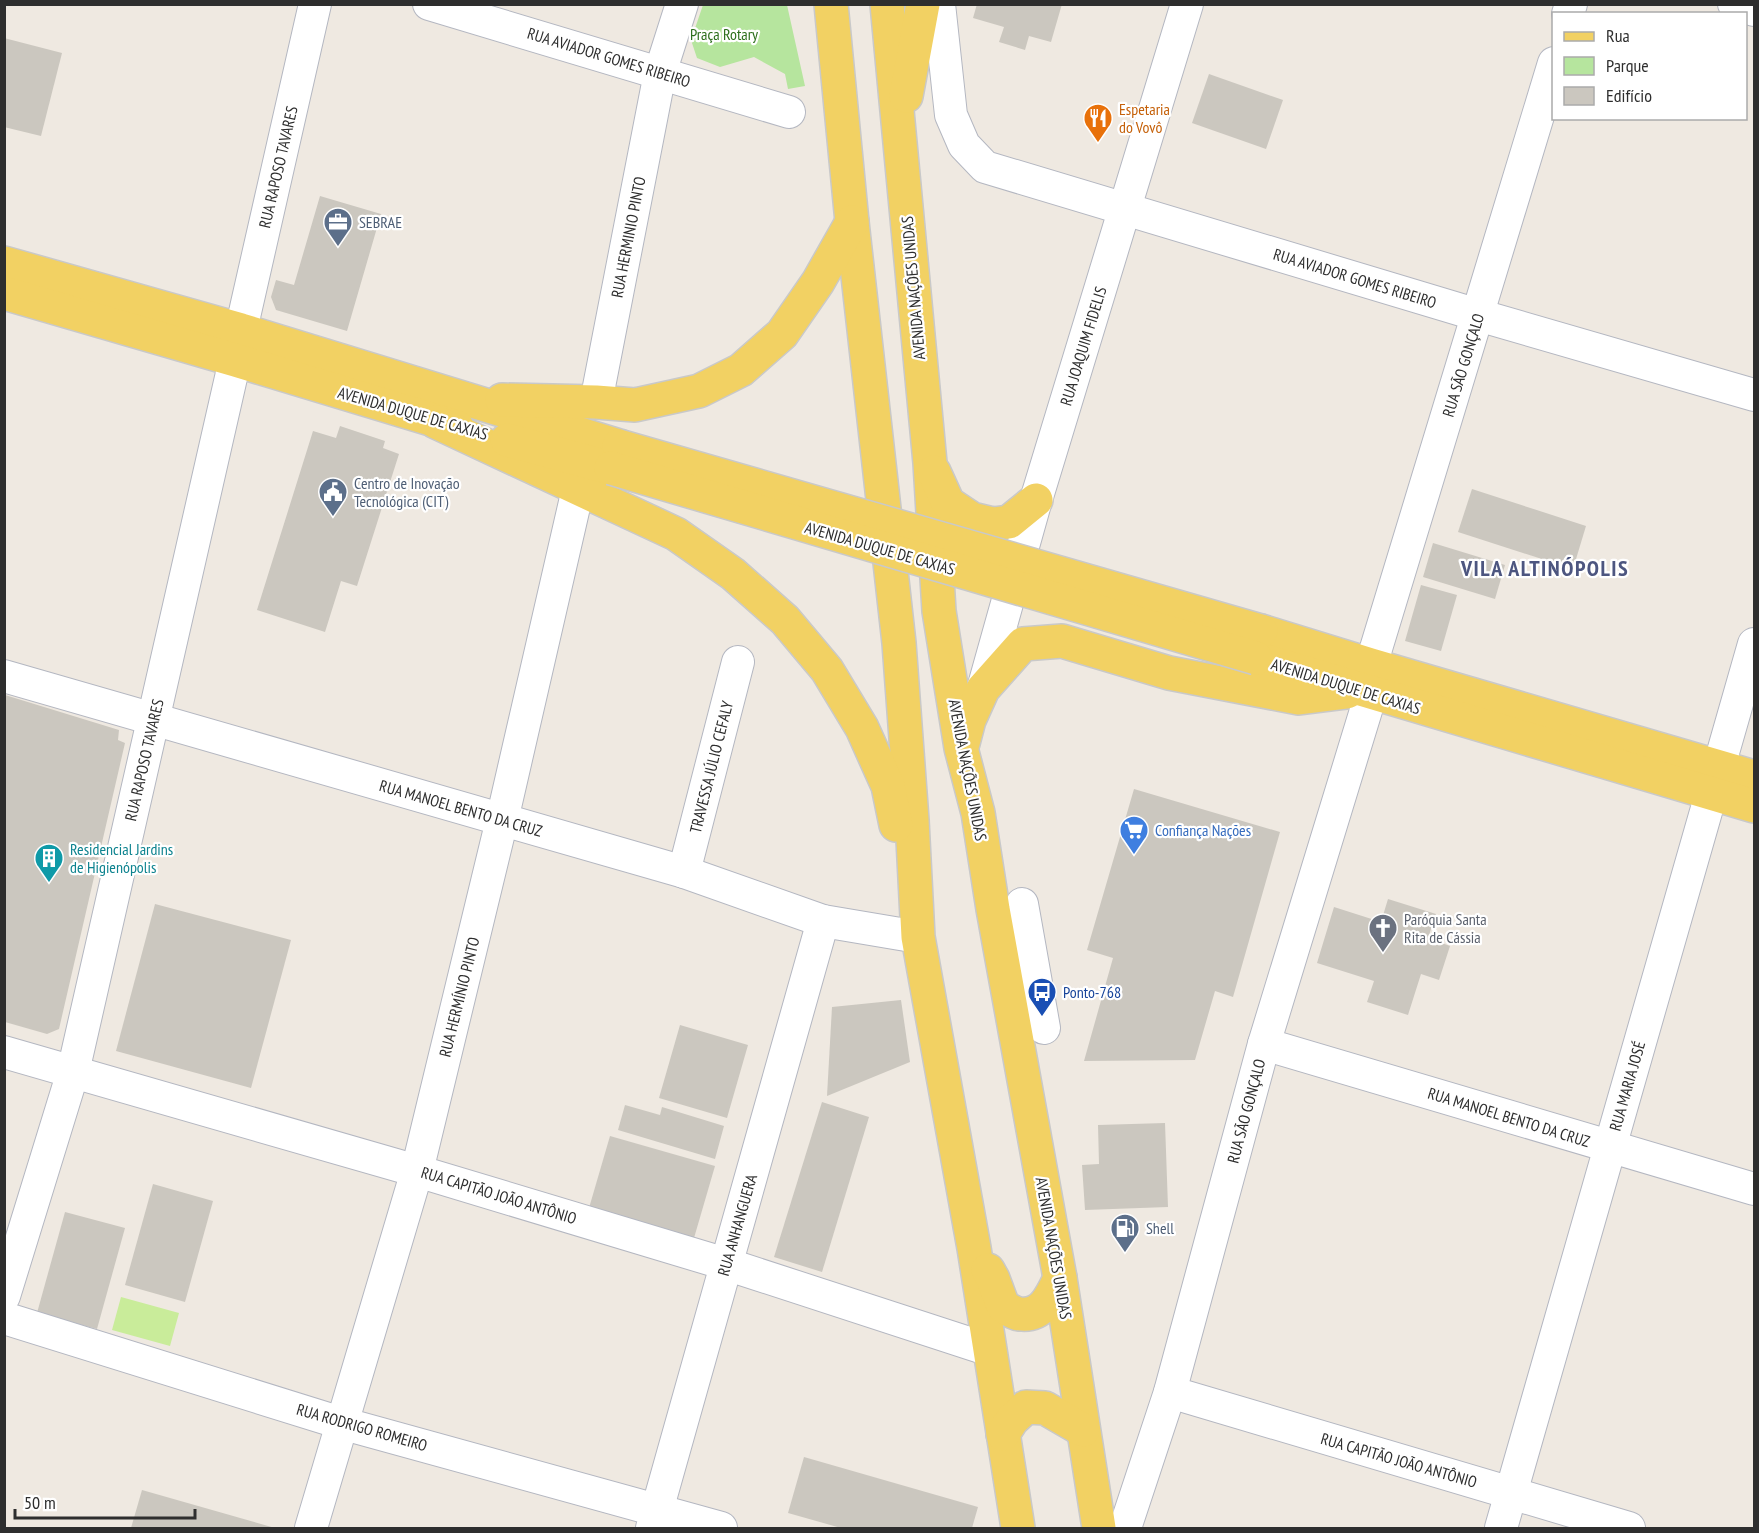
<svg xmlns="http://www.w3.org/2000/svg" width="1759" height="1533" font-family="'PT Sans Narrow',sans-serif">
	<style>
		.green { fill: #b6e59e }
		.pitch { fill: #c9ec9a }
		.building { fill: #cbc7bf }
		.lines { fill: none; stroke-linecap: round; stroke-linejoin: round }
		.minor-casing { stroke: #b4b7c1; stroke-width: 34 }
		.major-casing { stroke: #c9c9c9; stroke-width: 36 }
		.minor { stroke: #fff; stroke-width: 32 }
		.major { stroke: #f2d163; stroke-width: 33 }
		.major-bridge-casing { stroke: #c9c9c9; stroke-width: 36; stroke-linecap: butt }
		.major-bridge { stroke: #f2d163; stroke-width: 33 }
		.labels { text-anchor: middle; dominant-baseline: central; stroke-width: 4.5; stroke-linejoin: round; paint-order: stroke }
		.park-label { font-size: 16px; fill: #2c6e1b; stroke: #fff }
		.street-label { font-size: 16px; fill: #2e2e2e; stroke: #fff }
		.food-label { font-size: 16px; fill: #c56008; stroke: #fff; text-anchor: start }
		.service-label { font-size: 16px; fill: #4e5e75; stroke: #fff; text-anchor: start }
		.shop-label { font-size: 16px; fill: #366cbe; stroke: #fff; text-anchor: start }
		.culture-label { font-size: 16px; fill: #0d838f; stroke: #fff; text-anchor: start }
		.worship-label { font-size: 16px; fill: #5b616d; stroke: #fff; text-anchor: start }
		.transit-label { font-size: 16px; fill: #164399; stroke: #fff; text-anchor: start }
		.district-label { font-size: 22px; font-weight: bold; letter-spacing: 1.5px; fill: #4d5680; stroke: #fff }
	</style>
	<rect width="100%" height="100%" fill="#efe9e1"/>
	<polygon class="green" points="703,5 787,5 805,86 788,89 785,74 754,57 720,67 697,58 691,40"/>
	<polygon class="pitch" points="121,1297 179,1313 170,1346 112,1330"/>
	<g class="building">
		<polygon points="977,4 1062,4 1051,42 1029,36 1025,50 999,42 1004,27 973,18"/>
		<polygon points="4,38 62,53 41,136 4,127"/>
		<polygon points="1209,74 1283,100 1266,149 1192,123"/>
		<polygon points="320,196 381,214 347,331 276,310 271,297 276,280 294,285"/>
		<polygon points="340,426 385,441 383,448 399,454 357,586 341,581 325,632 257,610 313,431 336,438"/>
		<polygon points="1472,489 1586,526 1573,569 1458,532"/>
		<polygon points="1433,543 1505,565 1495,599 1423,577"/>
		<polygon points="1421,585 1457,595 1441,651 1405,641"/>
		<polygon points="5,695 119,730 118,740 125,743 59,1029 47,1034 5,1022"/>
		<polygon points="1134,789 1280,832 1233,997 1215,991 1195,1060 1084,1061 1113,958 1087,950"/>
		<polygon points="1388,899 1436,914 1428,938 1450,946 1439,980 1421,974 1408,1015 1367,1002 1374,981 1317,963 1334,907 1381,922"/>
		<polygon points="155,904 291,940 251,1088 116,1051"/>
		<polygon points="901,1000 910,1062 827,1096 832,1007"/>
		<polygon points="680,1025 748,1045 727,1118 659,1098"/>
		<polygon points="822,1102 869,1117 822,1272 774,1257"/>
		<polygon points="625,1105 660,1115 662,1107 724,1126 715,1159 618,1130"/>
		<polygon points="1165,1123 1168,1207 1085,1210 1082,1165 1099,1164 1098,1125"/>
		<polygon points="610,1136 715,1166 694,1238 589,1208"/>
		<polygon points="153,1184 213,1201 185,1302 125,1285"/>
		<polygon points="65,1212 125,1228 97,1329 37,1313"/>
		<polygon points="804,1457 978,1507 972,1528 841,1528 788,1513"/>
		<polygon points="142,1490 275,1528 131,1528"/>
	</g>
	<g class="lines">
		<g class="minor-casing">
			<g id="minor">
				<polyline points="429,4 789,112"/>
				<polyline points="939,4 951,115 964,145 985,167 1478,315 1754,395"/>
				<polyline points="1734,4 1754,10"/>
				<polyline points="1568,14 1571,4"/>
				<polyline points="241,330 315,4"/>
				<polyline points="596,402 660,73 682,4"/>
				<polyline points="1371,665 1554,63"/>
				<polyline points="4,676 684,872 823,921 918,937"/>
				<polyline points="983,689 1036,500 1187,4"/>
				<polyline points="684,872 738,662"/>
				<polyline points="1022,904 1044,1028"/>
				<polyline points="1264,1044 1754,1189"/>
				<polyline points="4,1052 417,1171 726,1264 990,1350"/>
				<polyline points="4,1296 73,1072 235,360"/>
				<polyline points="4,1318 341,1423 721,1528"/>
				<polyline points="1170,1392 1629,1528"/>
				<polyline points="311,1528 417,1171 502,820 584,463"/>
				<polyline points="652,1528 823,921"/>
				<polyline points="1125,1528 1170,1392 1264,1044 1371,694"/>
				<polyline points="1501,1528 1754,644"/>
			</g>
		</g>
		<g class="major-casing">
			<g id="major">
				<polyline points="831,4 852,222 899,643 912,820 918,937 974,1248 1018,1528"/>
				<polyline points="887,4 930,463 939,611 961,748 978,813 993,909 1060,1278 1099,1528"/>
				<polyline points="906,96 923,4"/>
				<polyline points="4,263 241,330 619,446"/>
				<polyline points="4,293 235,360 457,427"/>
				<polyline points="502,400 596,402 635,405 699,391 741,370 782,334 818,282 852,222"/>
				<polyline points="436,422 676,534 733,574 785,620 827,670 862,728 888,786 896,825"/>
				<polyline points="507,440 611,468"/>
				<polyline points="934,472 948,503 972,519 993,524 1009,522 1036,500"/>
				<polyline points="1261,631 1371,665 1754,777"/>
				<polyline points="1256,658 1754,806"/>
				<polyline points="963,743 969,720 983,689 1023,644 1062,641 1169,673 1299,698 1347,692"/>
				<path d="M988,1270L993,1279L1003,1306C1008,1309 1015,1314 1020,1314C1043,1317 1052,1295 1060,1278"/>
				<polyline points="1003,1434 1012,1420 1026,1407 1045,1408 1083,1430"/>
			</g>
		</g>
		<use href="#minor" class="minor"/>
		<use href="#major" class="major"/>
		<g class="major-bridge-casing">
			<g id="major-bridge">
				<polyline points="619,446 1261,631"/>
				<polyline points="611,468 1256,658"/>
			</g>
		</g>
		<use href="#major-bridge" class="major-bridge"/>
	</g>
	<defs>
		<g id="restaurant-pin" transform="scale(1.5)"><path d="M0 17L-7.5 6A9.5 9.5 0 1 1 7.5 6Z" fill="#e8710a" stroke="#fff"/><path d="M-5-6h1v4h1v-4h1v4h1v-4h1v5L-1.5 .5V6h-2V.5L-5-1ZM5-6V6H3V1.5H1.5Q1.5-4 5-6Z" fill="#fff"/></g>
		<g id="office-pin" transform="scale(1.5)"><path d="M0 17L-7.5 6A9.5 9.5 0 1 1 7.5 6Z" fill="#5c6f8a" stroke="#fff"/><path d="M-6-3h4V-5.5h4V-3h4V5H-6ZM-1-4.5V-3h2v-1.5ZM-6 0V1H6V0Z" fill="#fff"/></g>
		<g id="civic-pin" transform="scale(1.5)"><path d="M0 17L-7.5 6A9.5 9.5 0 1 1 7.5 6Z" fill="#5c6f8a" stroke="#fff"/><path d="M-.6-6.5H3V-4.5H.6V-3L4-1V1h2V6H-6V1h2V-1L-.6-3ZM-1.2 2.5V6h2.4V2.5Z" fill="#fff"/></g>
		<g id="supermarket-pin" transform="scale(1.5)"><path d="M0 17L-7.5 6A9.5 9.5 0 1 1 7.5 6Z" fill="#3f7fe0" stroke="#fff"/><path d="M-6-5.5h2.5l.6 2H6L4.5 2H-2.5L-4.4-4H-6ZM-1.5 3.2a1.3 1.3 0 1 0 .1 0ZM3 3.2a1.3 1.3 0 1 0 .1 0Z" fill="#fff"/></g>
		<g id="building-pin" transform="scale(1.5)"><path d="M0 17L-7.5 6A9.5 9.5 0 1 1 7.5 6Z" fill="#0f9aa8" stroke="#fff"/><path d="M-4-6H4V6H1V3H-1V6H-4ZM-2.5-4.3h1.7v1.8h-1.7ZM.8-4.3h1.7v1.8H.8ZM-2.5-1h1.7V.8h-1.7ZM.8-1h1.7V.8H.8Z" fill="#fff"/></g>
		<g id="church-pin" transform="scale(1.5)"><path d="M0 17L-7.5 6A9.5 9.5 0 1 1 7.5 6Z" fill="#6b7280" stroke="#fff"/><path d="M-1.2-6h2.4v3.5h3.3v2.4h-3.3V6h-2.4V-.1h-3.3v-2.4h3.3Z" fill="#fff"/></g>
		<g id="bus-pin" transform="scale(1.5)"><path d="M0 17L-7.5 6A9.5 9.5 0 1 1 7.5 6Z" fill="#1a4fb4" stroke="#fff"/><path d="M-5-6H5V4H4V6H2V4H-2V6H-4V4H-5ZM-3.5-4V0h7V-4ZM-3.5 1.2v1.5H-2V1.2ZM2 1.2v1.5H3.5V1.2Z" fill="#fff"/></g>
		<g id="fuel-pin" transform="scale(1.5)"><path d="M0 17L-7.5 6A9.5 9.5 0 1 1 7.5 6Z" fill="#5c6f8a" stroke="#fff"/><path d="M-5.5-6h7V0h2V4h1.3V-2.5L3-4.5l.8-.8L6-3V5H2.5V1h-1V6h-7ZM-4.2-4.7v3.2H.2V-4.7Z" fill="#fff"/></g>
	</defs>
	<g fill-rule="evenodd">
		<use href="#restaurant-pin" x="1098" y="118"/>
		<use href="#office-pin" x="338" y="222"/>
		<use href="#civic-pin" x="333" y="492"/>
		<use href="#supermarket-pin" x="1134" y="830"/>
		<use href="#building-pin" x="49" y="858"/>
		<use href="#church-pin" x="1383" y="928"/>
		<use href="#bus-pin" x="1042" y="992"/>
		<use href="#fuel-pin" x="1125" y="1228"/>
	</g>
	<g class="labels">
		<g class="park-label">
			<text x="724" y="34">Praça Rotary</text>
		</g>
		<g class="street-label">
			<text transform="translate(609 57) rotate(17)">RUA AVIADOR GOMES RIBEIRO</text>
			<text transform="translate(278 167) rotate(-77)">RUA RAPOSO TAVARES</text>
			<text transform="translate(628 237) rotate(-79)">RUA HERMINIO PINTO</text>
			<text transform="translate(1355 278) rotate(17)">RUA AVIADOR GOMES RIBEIRO</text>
			<text transform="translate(913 288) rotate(-95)">AVENIDA NAÇÕES UNIDAS</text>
			<text transform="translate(1083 346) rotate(-73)">RUA JOAQUIM FIDELIS</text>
			<text transform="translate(1463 365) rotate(-73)">RUA SÃO GONÇALO</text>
			<text transform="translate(413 413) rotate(16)">AVENIDA DUQUE DE CAXIAS</text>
			<text transform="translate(880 548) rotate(16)">AVENIDA DUQUE DE CAXIAS</text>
			<text transform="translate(1346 686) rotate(17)">AVENIDA DUQUE DE CAXIAS</text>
			<text transform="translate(144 760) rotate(-77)">RUA RAPOSO TAVARES</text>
			<text transform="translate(711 767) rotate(-76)">TRAVESSA JÚLIO CEFALY</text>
			<text transform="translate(968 770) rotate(79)">AVENIDA NAÇÕES UNIDAS</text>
			<text transform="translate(461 808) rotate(16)">RUA MANOEL BENTO DA CRUZ</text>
			<text transform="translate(459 997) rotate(-76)">RUA HERMÍNIO PINTO</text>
			<text transform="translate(1627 1086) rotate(-74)">RUA MARIA JOSÉ</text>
			<text transform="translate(1246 1111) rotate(-75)">RUA SÃO GONÇALO</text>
			<text transform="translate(1509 1117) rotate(17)">RUA MANOEL BENTO DA CRUZ</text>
			<text transform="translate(499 1195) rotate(17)">RUA CAPITÃO JOÃO ANTÔNIO</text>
			<text transform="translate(737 1225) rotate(-74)">RUA ANHANGUERA</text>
			<text transform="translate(1054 1248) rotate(80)">AVENIDA NAÇÕES UNIDAS</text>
			<text transform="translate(362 1427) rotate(16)">RUA RODRIGO ROMEIRO</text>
			<text transform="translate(1399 1460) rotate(16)">RUA CAPITÃO JOÃO ANTÔNIO</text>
		</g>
		<g class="food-label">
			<text x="1119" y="109">Espetaria<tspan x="1119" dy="18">do Vovô</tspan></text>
		</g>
		<g class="service-label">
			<text x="359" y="222">SEBRAE</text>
			<text x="354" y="483">Centro de Inovação<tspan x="354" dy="18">Tecnológica (CIT)</tspan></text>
			<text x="1146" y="1228">Shell</text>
		</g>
		<g class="shop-label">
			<text x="1155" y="830">Confiança Nações</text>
		</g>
		<g class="culture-label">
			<text x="70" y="849">Residencial Jardins<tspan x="70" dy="18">de Higienópolis</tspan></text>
		</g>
		<g class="worship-label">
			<text x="1404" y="919">Paróquia Santa<tspan x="1404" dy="18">Rita de Cássia</tspan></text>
		</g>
		<g class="transit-label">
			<text x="1063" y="992">Ponto-768</text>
		</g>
		<g class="district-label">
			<text x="1545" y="568">VILA ALTINÓPOLIS</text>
		</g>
	</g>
	<rect width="1759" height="1533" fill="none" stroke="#2e2e2e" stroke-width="12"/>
	<rect x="1552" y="12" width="195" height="108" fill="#ffffff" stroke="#ababab" stroke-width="1.5"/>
	<rect x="1564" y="32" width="30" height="9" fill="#f2d163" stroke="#ababab" stroke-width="1.5"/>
	<text x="1606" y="42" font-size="18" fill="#2e2e2e">Rua</text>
	<rect x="1564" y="57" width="30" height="18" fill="#b6e59e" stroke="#ababab" stroke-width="1.5"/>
	<text x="1606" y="72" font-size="18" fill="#2e2e2e">Parque</text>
	<rect x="1564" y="87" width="30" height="18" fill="#cbc7bf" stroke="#ababab" stroke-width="1.5"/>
	<text x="1606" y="102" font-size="18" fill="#2e2e2e">Edifício</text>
	<path d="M15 1509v9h180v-9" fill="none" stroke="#2e2e2e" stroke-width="3"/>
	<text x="24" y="1509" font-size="18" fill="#2e2e2e" stroke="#ffffff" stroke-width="4.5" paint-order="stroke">50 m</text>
</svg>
